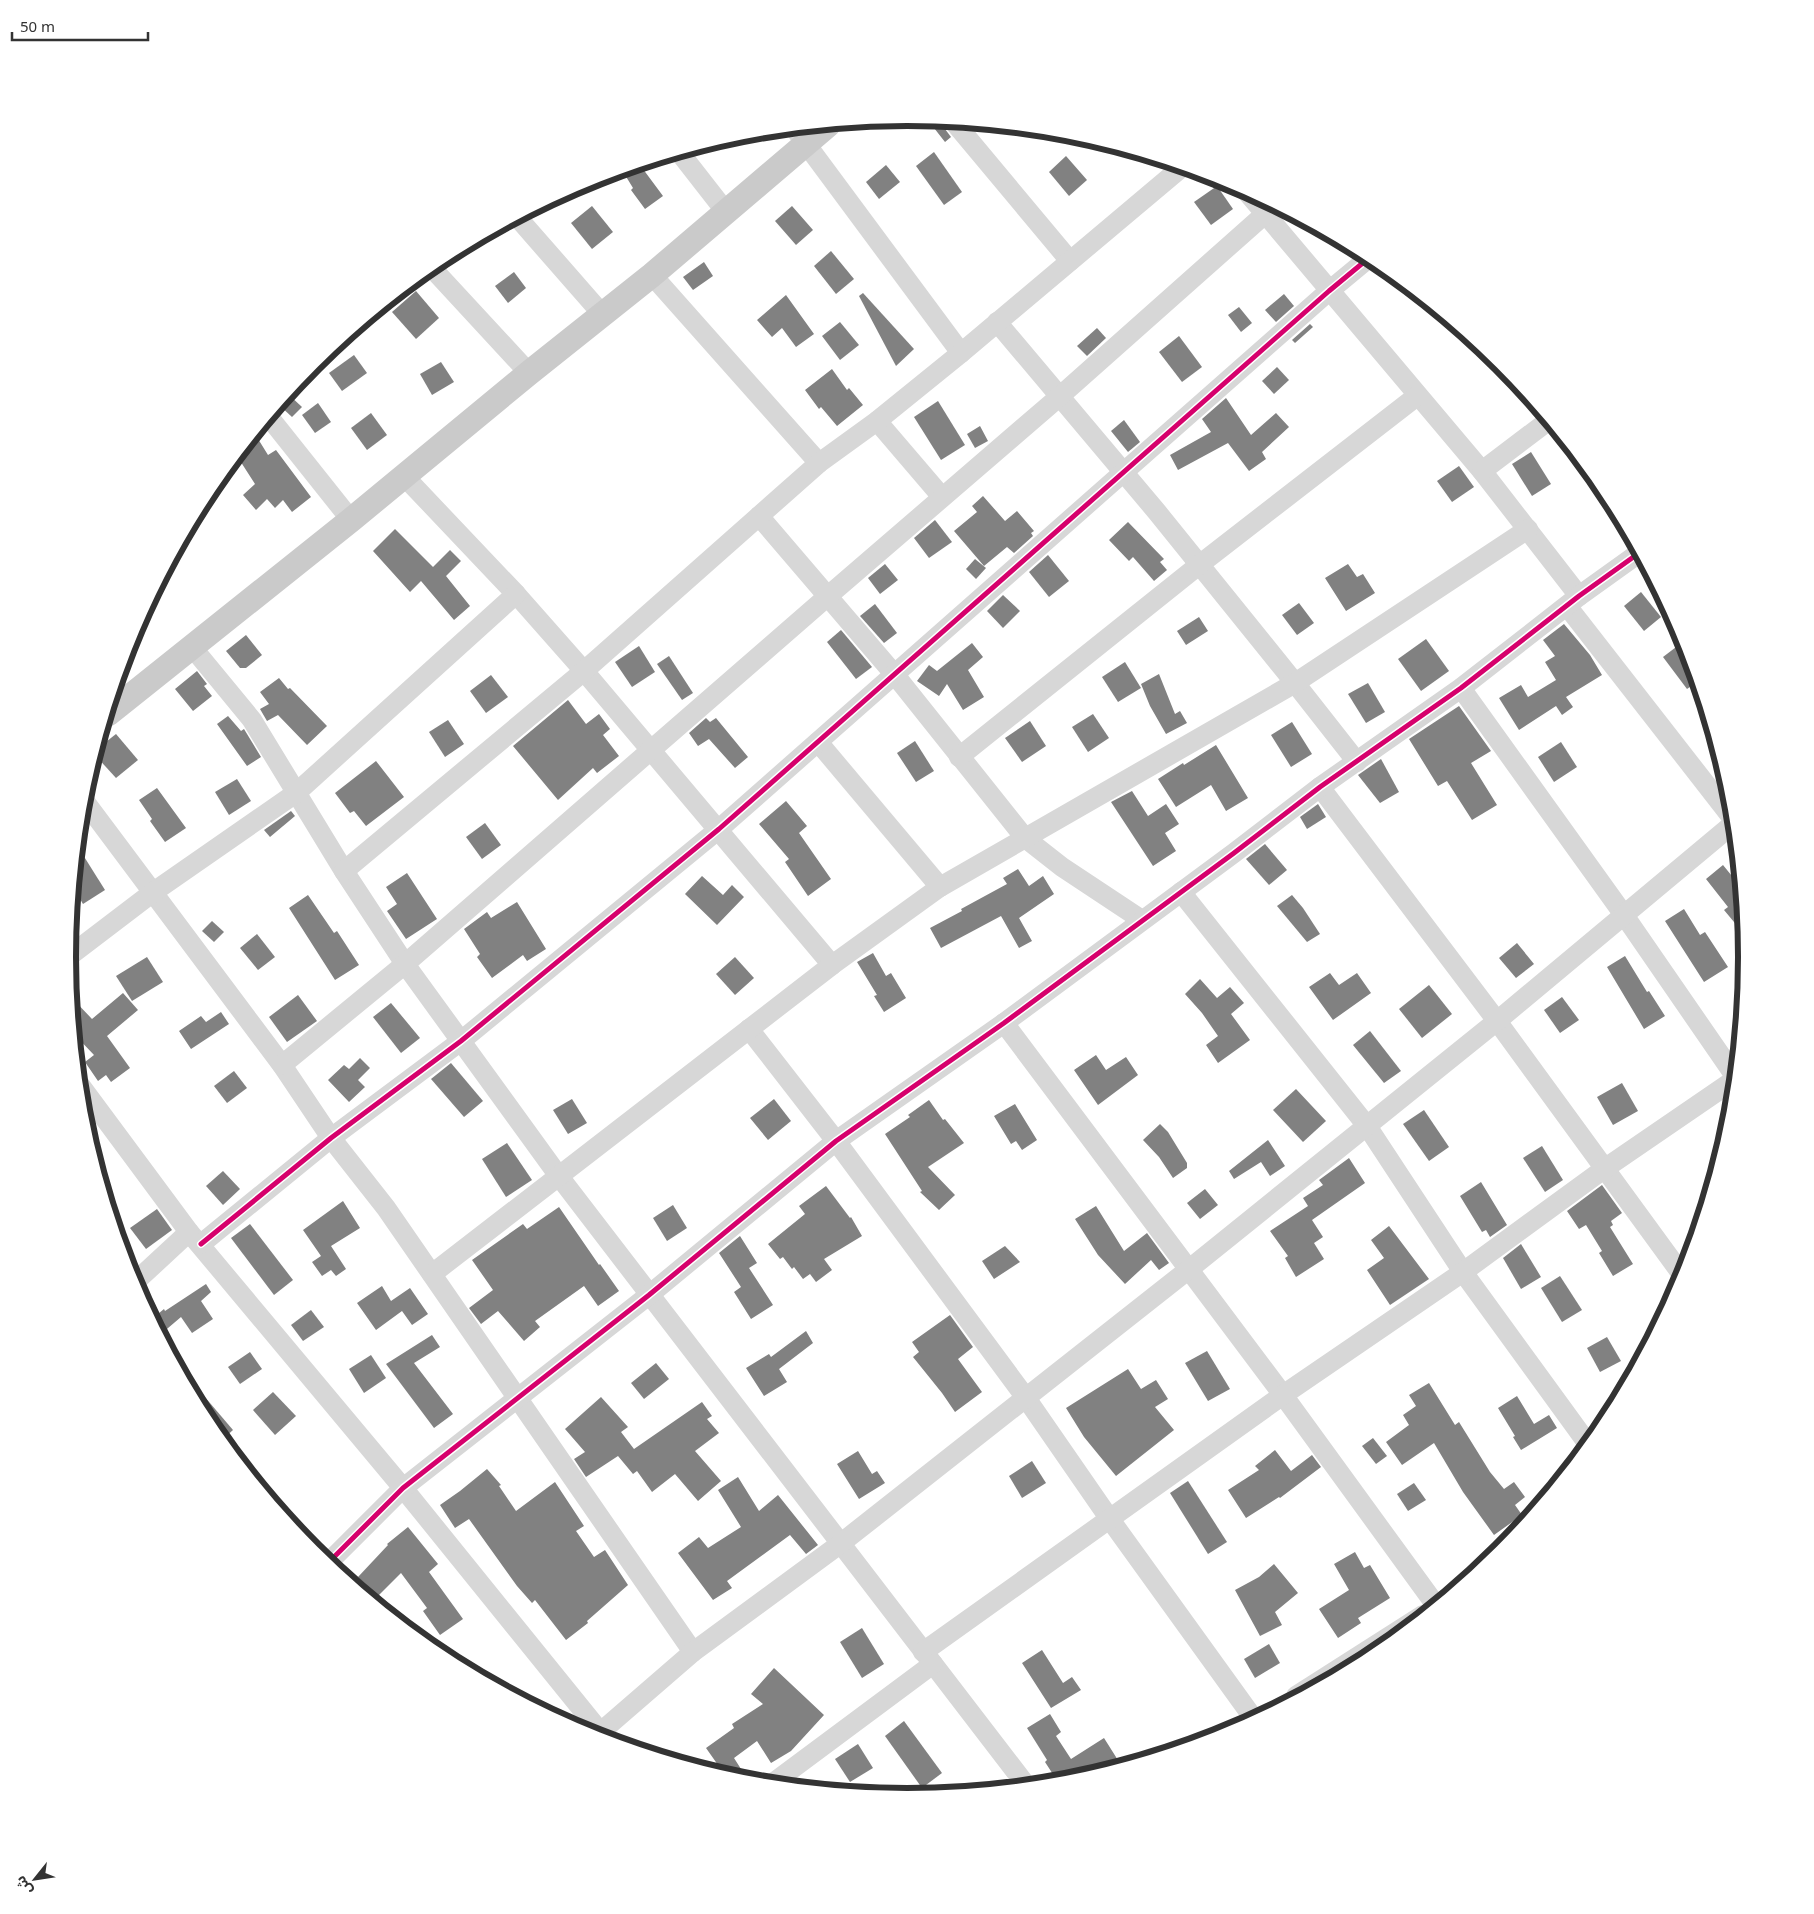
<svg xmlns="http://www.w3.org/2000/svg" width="1814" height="1914" font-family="'Noto Sans','Noto Sans Arabic',sans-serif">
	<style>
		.building { fill: #818181 }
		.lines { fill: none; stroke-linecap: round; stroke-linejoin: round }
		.minor { stroke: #d7d7d7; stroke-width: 20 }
		.major { stroke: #cacaca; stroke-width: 25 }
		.cycleway-casing { stroke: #fff; stroke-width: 8 }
		.cycleway { stroke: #d6006c; stroke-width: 5 }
		.rim { fill: none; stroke: #333; stroke-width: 6 }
	</style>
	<rect width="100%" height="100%" fill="#fff"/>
	<g class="building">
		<polygon points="927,119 943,121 945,129 951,137 945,142"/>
		<polygon points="934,152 962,192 944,205 916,166"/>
		<polygon points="1066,156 1087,180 1069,196 1049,172"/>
		<polygon points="640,165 663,196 645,209 631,190 633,188 622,170"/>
		<polygon points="886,165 900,182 879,199 866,182"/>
		<polygon points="1217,186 1233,209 1211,225 1194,202"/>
		<polygon points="592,206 613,232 592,249 571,223"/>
		<polygon points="792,206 813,230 796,245 775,221"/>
		<polygon points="831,251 854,279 836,294 814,266"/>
		<polygon points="704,262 713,276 693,290 683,277"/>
		<polygon points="514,272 526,288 508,303 495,286"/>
		<polygon points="416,291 439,318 416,339 392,312"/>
		<polygon points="863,293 914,349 896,366 859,296"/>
		<polygon points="1284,294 1294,306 1276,322 1265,310"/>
		<polygon points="786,295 814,334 796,347 782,328 772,337 757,320"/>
		<polygon points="1239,307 1252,323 1241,332 1228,315"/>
		<polygon points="840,322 859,345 840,360 822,336"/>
		<polygon points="1310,324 1313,327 1295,343 1292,340"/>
		<polygon points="1097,328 1106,338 1087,356 1077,346"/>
		<polygon points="1179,336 1202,367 1182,382 1159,352"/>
		<polygon points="354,355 367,373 342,391 329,373"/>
		<polygon points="441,362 454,382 432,395 420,374"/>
		<polygon points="1277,367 1289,380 1274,394 1262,381"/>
		<polygon points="832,369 847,390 849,388 863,405 837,426 821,407 819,409 805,390"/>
		<polygon points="288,394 302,407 292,417 279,405"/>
		<polygon points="1226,398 1251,435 1276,413 1289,427 1262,452 1266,459 1249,471 1228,443 1178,470 1170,455 1211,432 1202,419"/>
		<polygon points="938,401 965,445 941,460 914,417"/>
		<polygon points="318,403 331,422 315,433 302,415"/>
		<polygon points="371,413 387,435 367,450 351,428"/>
		<polygon points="1124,420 1140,442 1128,452 1111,431"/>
		<polygon points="980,426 988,441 975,448 967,434"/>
		<polygon points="255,434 268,455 276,450 311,497 292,512 283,500 275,508 267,499 256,510 243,495 255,484 237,456"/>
		<polygon points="1531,452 1551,484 1532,496 1512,464"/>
		<polygon points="1459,466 1474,487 1452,502 1437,481"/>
		<polygon points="983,496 1005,521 1017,511 1034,531 1031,533 1033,536 1014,553 1007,547 984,566 954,531 977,512 972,506"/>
		<polygon points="935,520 952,542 929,558 914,538"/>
		<polygon points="1128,522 1164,559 1160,562 1167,570 1154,581 1133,557 1129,561 1109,540"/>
		<polygon points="395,529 433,567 450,550 461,561 446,576 470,606 454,620 421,581 410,592 373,551"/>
		<polygon points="1048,555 1069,581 1049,597 1029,572"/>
		<polygon points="975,559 986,568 976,579 966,569"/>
		<polygon points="885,564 898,580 880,594 868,578"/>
		<polygon points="1348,564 1357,577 1363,574 1375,593 1346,611 1325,578"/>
		<polygon points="1641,592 1661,617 1644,631 1624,606"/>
		<polygon points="1003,595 1020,611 1003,628 987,611"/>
		<polygon points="1299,603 1314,623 1297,635 1282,615"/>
		<polygon points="875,604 897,633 884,643 860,616"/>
		<polygon points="1199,617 1208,631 1186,645 1177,631"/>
		<polygon points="1564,624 1590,655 1602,675 1566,697 1573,707 1562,715 1556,706 1519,730 1499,698 1521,685 1528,697 1556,680 1545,662 1555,656 1543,640"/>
		<polygon points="841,630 872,667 856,679 827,642"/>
		<polygon points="246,635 262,655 246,668 240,668 226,651"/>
		<polygon points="1426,639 1449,671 1421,691 1398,659"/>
		<polygon points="1684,641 1697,682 1687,689 1663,657"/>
		<polygon points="972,643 983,657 968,670 984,697 963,710 947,684 939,696 917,681 929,665 937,671"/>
		<polygon points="639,646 655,672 632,687 615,662"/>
		<polygon points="669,656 693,693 682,700 657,664"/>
		<polygon points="1125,662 1141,688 1118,702 1102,677"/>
		<polygon points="197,671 207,684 204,686 212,696 193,711 175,689"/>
		<polygon points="1159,674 1175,714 1180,711 1187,723 1166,734 1150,706 1141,684"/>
		<polygon points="491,675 508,697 486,713 470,691"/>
		<polygon points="279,678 288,689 290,688 327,726 307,745 278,715 267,721 260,709 269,704 260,692"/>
		<polygon points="1368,683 1385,712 1366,723 1348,694"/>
		<polygon points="568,700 586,724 599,714 610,729 603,735 619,756 597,773 593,768 558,800 513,746"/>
		<polygon points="1459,706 1491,751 1471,763 1497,805 1472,820 1447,781 1438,786 1409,739"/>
		<polygon points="1093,714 1109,738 1088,752 1072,727"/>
		<polygon points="228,716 241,731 244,729 261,757 247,766 217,724"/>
		<polygon points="706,718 710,722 716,718 748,757 735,768 709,739 698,746 689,733"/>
		<polygon points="448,720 464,744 445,757 429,732"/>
		<polygon points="1030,721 1046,746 1022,762 1005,738"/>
		<polygon points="1292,722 1312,754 1291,767 1271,735"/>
		<polygon points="116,734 138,760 116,778 95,755 97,749"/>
		<polygon points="915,741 934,771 916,782 897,753"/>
		<polygon points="1561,742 1577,767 1554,782 1538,757"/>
		<polygon points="1216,745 1248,798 1226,811 1211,785 1176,807 1158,779 1183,763 1184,765"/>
		<polygon points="1381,759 1399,792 1380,803 1358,775"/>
		<polygon points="376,761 404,797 366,826 354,811 350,813 335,793"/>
		<polygon points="237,779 251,801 229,815 215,792"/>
		<polygon points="157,788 186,828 165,842 150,821 152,819 139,800"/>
		<polygon points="1132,791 1148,816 1166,804 1179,824 1165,833 1176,851 1153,866 1111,802"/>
		<polygon points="786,801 807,826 799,833 831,879 808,896 785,862 789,859 759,824"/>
		<polygon points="1318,804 1326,817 1307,829 1300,817"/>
		<polygon points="291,811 295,816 270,837 264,830"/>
		<polygon points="485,823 501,845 482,859 466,837"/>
		<polygon points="1265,844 1287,870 1269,885 1246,859"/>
		<polygon points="78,847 105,890 83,904 74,889"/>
		<polygon points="1723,865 1740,886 1744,934 1724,910 1728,907 1706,879"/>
		<polygon points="1018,869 1029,886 1043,876 1054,894 1019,918 1032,941 1019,948 1001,916 941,948 930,928 962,911 961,909 1007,884 1003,878"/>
		<polygon points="407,873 437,919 406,939 387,911 397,904 386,887"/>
		<polygon points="702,876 723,895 732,885 744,897 717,925 685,894"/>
		<polygon points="308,895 334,933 337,931 359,965 335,980 289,908"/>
		<polygon points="1292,895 1303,908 1320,934 1307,942 1277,906"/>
		<polygon points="517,902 546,949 527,961 523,955 492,978 477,957 480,954 464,929 487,912 491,918"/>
		<polygon points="1684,909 1700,935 1705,932 1728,967 1704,982 1665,921"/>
		<polygon points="212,921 224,932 214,942 202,931"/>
		<polygon points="257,934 275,957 258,970 240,948"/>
		<polygon points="1517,943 1534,964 1516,978 1499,958"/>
		<polygon points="873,953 886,976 891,973 906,998 884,1012 874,996 877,995 857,962"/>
		<polygon points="1625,956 1647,992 1649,991 1665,1016 1644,1029 1607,967"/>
		<polygon points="147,957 163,982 132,1001 116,976"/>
		<polygon points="735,957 754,978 735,995 716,974"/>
		<polygon points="1330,973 1339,985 1357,973 1371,993 1333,1020 1309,987"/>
		<polygon points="1200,979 1217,998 1230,987 1244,1003 1231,1014 1250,1040 1218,1063 1206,1045 1218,1036 1202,1013 1185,994"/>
		<polygon points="1429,985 1452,1014 1422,1038 1399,1009"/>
		<polygon points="123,993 138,1010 107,1036 130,1068 111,1082 106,1075 98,1081 85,1062 94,1055 75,1035 72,998 92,1019"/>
		<polygon points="298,995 317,1021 287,1042 269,1017"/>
		<polygon points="1562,997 1579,1020 1560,1033 1544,1010"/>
		<polygon points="391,1003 420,1038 401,1053 373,1017"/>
		<polygon points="221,1012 229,1024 191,1049 179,1031 201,1016 206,1022"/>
		<polygon points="1370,1031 1401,1071 1384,1083 1353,1045"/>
		<polygon points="1096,1055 1106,1070 1126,1057 1138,1075 1098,1105 1074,1070"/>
		<polygon points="360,1058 370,1068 358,1080 365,1087 349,1102 328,1080 344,1065 349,1069"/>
		<polygon points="451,1063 483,1101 464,1117 431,1079"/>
		<polygon points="234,1071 247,1088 227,1103 214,1086"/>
		<polygon points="1622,1083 1638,1111 1613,1125 1597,1097"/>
		<polygon points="1296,1089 1326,1121 1303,1142 1273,1110"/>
		<polygon points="572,1099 587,1123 568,1134 553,1110"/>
		<polygon points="774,1099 791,1121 768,1140 750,1118"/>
		<polygon points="929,1100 943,1120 945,1119 964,1143 928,1167 955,1195 939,1210 920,1192 922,1191 885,1134 910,1117 908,1115"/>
		<polygon points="1015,1104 1037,1140 1022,1150 1016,1141 1011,1144 994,1116"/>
		<polygon points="1424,1110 1449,1147 1429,1161 1403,1124"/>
		<polygon points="1160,1124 1168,1132 1187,1163 1187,1168 1173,1178 1159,1157 1143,1140"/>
		<polygon points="1268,1140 1285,1166 1270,1176 1261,1162 1234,1179 1229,1171"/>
		<polygon points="507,1143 532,1180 506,1197 482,1159"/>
		<polygon points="1542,1146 1563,1180 1545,1192 1523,1158"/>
		<polygon points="1349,1158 1365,1183 1312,1220 1323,1237 1314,1243 1324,1259 1296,1277 1285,1258 1288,1256 1270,1231 1308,1206 1303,1198 1323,1185 1319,1180"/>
		<polygon points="223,1171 240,1189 223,1205 206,1186"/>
		<polygon points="1481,1182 1507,1225 1490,1237 1486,1230 1482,1232 1460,1196"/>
		<polygon points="1602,1185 1622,1213 1611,1221 1613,1225 1610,1227 1633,1264 1613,1276 1599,1253 1602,1251 1586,1225 1579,1229 1567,1211"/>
		<polygon points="826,1186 850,1218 851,1217 862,1236 824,1259 832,1270 816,1282 810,1274 803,1279 794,1267 792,1269 783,1257 780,1259 768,1244 805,1214 799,1206"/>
		<polygon points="1205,1189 1218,1205 1200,1219 1187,1203"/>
		<polygon points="343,1201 360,1228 331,1246 346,1269 336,1276 331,1270 322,1276 312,1262 321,1256 303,1230"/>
		<polygon points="673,1205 687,1228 667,1241 653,1218"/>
		<polygon points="1096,1206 1124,1251 1147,1233 1169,1263 1159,1270 1151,1260 1125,1284 1098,1255 1075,1219"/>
		<polygon points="559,1207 599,1265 600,1264 619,1291 598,1306 584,1286 535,1321 540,1327 524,1341 498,1311 481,1324 469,1308 493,1290 472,1260 523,1224 527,1229"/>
		<polygon points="157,1209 172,1230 146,1249 130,1228"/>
		<polygon points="250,1224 293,1280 274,1295 231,1238"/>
		<polygon points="1389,1226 1429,1279 1390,1305 1367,1270 1384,1258 1371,1240"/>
		<polygon points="740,1236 757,1263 749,1268 773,1305 751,1319 734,1292 741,1287 719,1253"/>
		<polygon points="1521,1244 1541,1277 1521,1289 1503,1258"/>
		<polygon points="1005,1246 1020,1262 994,1279 982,1261"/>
		<polygon points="1560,1276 1582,1310 1562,1322 1541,1288"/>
		<polygon points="206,1284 211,1292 201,1301 213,1319 192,1333 181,1317 161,1334 153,1318 164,1309 165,1311"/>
		<polygon points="382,1286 391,1301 410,1288 428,1314 412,1325 402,1311 376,1330 357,1303"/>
		<polygon points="311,1310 324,1327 303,1341 291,1325"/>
		<polygon points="950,1315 973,1347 958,1359 982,1392 955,1412 942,1393 913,1357 919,1352 912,1342"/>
		<polygon points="806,1331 813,1343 779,1369 787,1382 764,1396 746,1368 769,1354 771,1357"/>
		<polygon points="432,1335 440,1347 414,1363 453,1414 434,1428 386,1364"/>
		<polygon points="1607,1337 1621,1361 1600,1372 1587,1348"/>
		<polygon points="1207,1351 1230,1389 1208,1401 1185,1363"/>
		<polygon points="250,1352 262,1369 240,1384 228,1367"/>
		<polygon points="371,1355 386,1378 364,1393 349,1369"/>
		<polygon points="656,1363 669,1379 644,1399 631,1383"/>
		<polygon points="1128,1369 1141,1389 1156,1380 1168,1399 1155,1407 1174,1430 1116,1476 1084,1437 1066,1408"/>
		<polygon points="1429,1383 1455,1425 1459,1422 1490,1472 1504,1489 1514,1482 1525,1497 1515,1505 1522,1515 1494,1535 1463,1492 1434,1443 1402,1465 1386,1442 1409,1425 1403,1415 1416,1406 1409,1395"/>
		<polygon points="198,1389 233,1430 222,1440 209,1423 193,1393"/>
		<polygon points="273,1392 296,1416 275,1435 253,1410"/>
		<polygon points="1517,1396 1534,1424 1549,1415 1557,1428 1521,1450 1513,1437 1515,1436 1498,1408"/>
		<polygon points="601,1397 628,1427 621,1432 634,1449 702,1402 712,1416 707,1419 719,1433 695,1451 721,1481 698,1501 675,1474 652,1492 637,1471 633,1474 618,1456 586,1477 574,1459 585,1452 565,1429"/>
		<polygon points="1373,1438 1387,1456 1376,1464 1362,1446"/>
		<polygon points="1275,1450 1291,1471 1312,1455 1321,1467 1280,1498 1279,1497 1246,1518 1228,1490 1259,1470 1255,1466"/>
		<polygon points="858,1451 872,1474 877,1471 885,1483 859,1499 837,1464"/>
		<polygon points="1032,1461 1046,1483 1022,1498 1009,1476"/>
		<polygon points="487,1469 501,1485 499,1486 516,1511 555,1482 584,1526 576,1531 594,1557 605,1550 628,1585 587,1621 588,1623 566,1640 535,1600 532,1603 517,1586 469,1519 455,1528 440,1505 460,1491"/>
		<polygon points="738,1477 759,1511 778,1495 818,1545 806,1554 790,1535 727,1581 732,1588 713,1600 678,1553 699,1537 708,1548 741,1527 718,1490"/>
		<polygon points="1188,1481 1227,1542 1208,1554 1170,1493"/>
		<polygon points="1414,1483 1426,1500 1408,1511 1397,1494"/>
		<polygon points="408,1527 438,1564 429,1572 463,1619 440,1635 423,1611 427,1608 401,1573 378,1596 358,1577 388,1545 387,1544"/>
		<polygon points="1355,1552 1364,1568 1370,1565 1390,1598 1358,1618 1361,1623 1338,1638 1319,1609 1349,1590 1334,1564"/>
		<polygon points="1274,1564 1298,1593 1275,1612 1282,1625 1260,1636 1235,1590 1259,1577"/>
		<polygon points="862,1628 884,1664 862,1678 840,1642"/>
		<polygon points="1269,1644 1280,1663 1255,1678 1244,1659"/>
		<polygon points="1042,1650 1063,1683 1072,1677 1081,1690 1051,1708 1022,1663"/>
		<polygon points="774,1668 824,1715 791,1751 771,1763 757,1741 734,1758 741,1769 731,1777 725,1775 706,1748 734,1728 732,1724 763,1704 751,1694"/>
		<polygon points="1050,1714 1061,1732 1056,1736 1071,1759 1104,1738 1121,1765 1070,1780 1058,1782 1045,1762 1047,1760 1027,1728"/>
		<polygon points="904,1721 942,1773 922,1788 885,1736"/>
		<polygon points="858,1744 873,1768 850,1782 835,1759"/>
	</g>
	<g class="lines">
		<g class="minor">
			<polyline points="954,122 1070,261"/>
			<polyline points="795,129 961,353"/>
			<polyline points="680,153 726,212"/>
			<polyline points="1246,191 1482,471 1579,596"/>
			<polyline points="518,218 602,314"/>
			<polyline points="431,267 529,373"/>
			<polyline points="652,275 819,463"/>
			<polyline points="997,322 1157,512 1295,683 1357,762"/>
			<polyline points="269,417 351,520"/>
			<polyline points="877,421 942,497"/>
			<polyline points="1482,471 1548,421"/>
			<polyline points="404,476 516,594 584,671 832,965"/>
			<polyline points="759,516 895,675 1025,838 1062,867 1142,920"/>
			<polyline points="1567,606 1733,819"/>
			<polyline points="192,647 252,720 344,871 405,964 558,1175 1026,1785"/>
			<polyline points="1461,688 1624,915 1735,1076"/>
			<polyline points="818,742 940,887"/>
			<polyline points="959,757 1199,565 1417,396"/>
			<polyline points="1320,787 1497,1021 1683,1276"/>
			<polyline points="83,799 282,1065 331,1138 386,1208 693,1652"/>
			<polyline points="344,871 584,671 819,463 877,421 961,353 1182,167"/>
			<polyline points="1181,892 1367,1126 1463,1272 1588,1444"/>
			<polyline points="68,957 152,893 296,793 516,594"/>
			<polyline points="1004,1023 1283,1395 1435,1604"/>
			<polyline points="749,1029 836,1141 1026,1398 1109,1518 1254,1719"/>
			<polyline points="282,1065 405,964 828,596 1059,397 1274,206"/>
			<polyline points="80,1085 189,1232 403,1488 606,1739"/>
			<polyline points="201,1244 331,1138 461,1041 719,829 1329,291 1370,257"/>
			<polyline points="432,1274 832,965 940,887 1295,683 1528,529"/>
			<polyline points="134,1283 189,1232"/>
			<polyline points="328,1563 403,1488 649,1295 836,1141 1004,1023 1234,853 1320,787 1461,688 1579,596 1639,553"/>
			<polyline points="923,1652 1283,1395 1463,1272 1604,1169 1734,1080"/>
			<polyline points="1296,1696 1423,1615"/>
			<polyline points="596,1736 693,1652 840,1544 1188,1270 1497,1021 1733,824"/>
			<polyline points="773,1783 933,1664"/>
		</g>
		<polyline class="major" points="108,714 351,520 529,373 652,275 828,125"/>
		<g class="cycleway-casing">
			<g id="cycleway">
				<polyline points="201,1244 331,1138 461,1041 719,829 1329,291 1370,257"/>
				<polyline points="328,1563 403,1488 649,1295 836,1141 1004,1023 1234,853 1320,787 1461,688 1579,596 1639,553"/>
			</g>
		</g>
		<use href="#cycleway" class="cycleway"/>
	</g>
	<path d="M0 0H1814V1914H0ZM76 957a831 831 0 1 1 1662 0a831 831 0 1 1-1662 0Z" fill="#fff" fill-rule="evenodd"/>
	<path class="rim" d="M76 957a831 831 0 1 1 1662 0a831 831 0 1 1-1662 0Z"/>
	<g transform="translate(35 1879) rotate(240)" stroke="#ffffff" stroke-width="4" paint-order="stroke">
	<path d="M0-4L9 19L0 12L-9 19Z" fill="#333333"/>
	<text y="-8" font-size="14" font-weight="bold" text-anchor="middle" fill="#333333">ش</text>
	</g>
	<path d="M12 32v8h136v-8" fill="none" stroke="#333333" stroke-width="2.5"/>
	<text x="20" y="32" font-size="15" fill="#333333" stroke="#ffffff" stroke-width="4" paint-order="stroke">50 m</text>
</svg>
